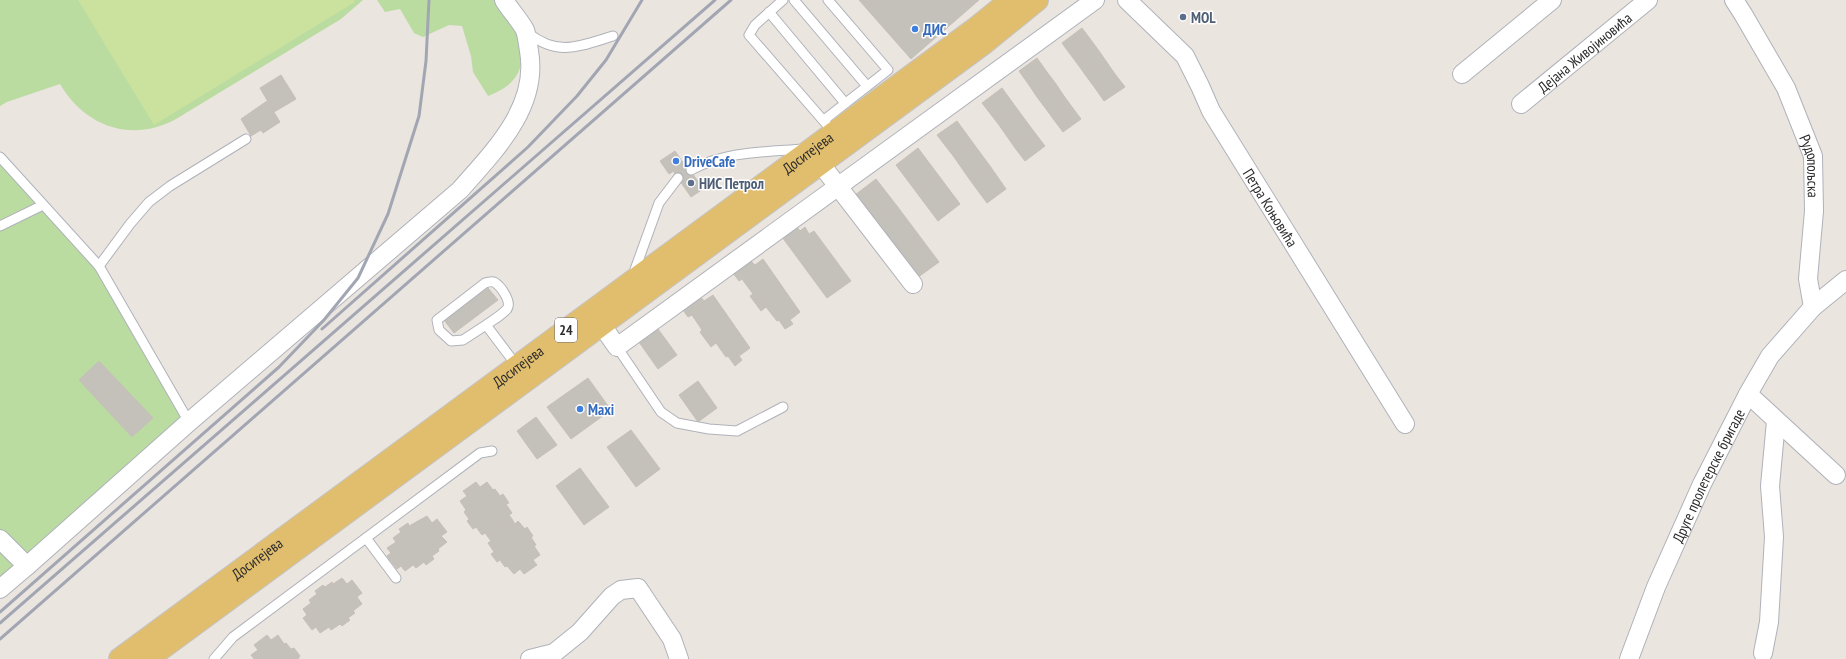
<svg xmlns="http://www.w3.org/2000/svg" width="1846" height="659" font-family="'PT Sans Narrow',sans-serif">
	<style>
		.green { fill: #badca1 }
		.pitch { fill: #cae29e }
		.building { fill: #c4c0ba; stroke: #c7c0b9 }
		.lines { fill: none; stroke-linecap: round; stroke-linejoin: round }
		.service-casing { stroke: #afb2ba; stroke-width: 11 }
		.minor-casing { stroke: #afb2ba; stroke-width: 20 }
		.primary-casing { stroke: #c4c4c4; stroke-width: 24 }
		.service { stroke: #fff; stroke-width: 9 }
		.minor { stroke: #fff; stroke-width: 18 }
		.primary { stroke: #e1be6e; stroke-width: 22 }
		.rail { stroke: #a2a6b3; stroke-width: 3 }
		.service-dot { fill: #5c6f8a; stroke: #fff; stroke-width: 1.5 }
		.shop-dot { fill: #3f7fe0; stroke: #fff; stroke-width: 1.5 }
		.labels { text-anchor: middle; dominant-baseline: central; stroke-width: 3; stroke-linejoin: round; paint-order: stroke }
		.shield { fill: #fff; stroke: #6b6b6b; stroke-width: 1 }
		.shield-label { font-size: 14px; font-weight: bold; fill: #2b2b2b }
		.service-label { font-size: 15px; font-weight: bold; fill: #4e5e75; stroke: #fff; text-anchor: start }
		.shop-label { font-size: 15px; font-weight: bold; fill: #366cbe; stroke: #fff; text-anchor: start }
		.street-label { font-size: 15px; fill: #2b2b2b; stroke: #fff }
	</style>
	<rect width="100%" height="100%" fill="#ebe5df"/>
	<g class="green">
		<path d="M0,0H363L341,19L176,119C132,143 85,127 60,84L7,102L0,106Z"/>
		<path d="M377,0H504L525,31C522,65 524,82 488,96L473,72L471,56L462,26L449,25L423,37L414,33L400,9L385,12Z"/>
		<polygon points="0,157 99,266 189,422 0,589"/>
	</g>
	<polygon class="pitch" points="78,0 354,0 355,2 154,125"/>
	<g class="building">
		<polygon points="859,0 979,0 911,59"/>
		<polygon points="1082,28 1091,40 1070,54 1062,43"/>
		<polygon points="1091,40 1099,51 1079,66 1070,54"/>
		<polygon points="1099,51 1106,61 1086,76 1079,66"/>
		<polygon points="1037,58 1047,72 1029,85 1019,71"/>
		<polygon points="1106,61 1115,74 1095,88 1086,76"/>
		<polygon points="1047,72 1056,84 1037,97 1029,85"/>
		<polygon points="1115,74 1125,87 1104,101 1095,88"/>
		<polygon points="281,75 296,99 274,112 260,88"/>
		<polygon points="1056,84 1064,96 1046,109 1037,97"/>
		<polygon points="1002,88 1018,110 999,125 982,103"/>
		<polygon points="1064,96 1072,107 1054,120 1046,109"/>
		<polygon points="267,101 280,122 263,133 261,130 251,136 241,119"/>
		<polygon points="1072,107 1081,119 1063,132 1054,120"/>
		<polygon points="1018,110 1035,133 1015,148 999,125"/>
		<polygon points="957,121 973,143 954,157 937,135"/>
		<polygon points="1035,133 1045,146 1025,161 1015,148"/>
		<polygon points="973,143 990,166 970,180 954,157"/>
		<polygon points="918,148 939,176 917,193 896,165"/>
		<polygon points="675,151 684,164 669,174 660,161"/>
		<polygon points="684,161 703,189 691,197 673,171 684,164 682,162"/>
		<polygon points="990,166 1006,189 987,203 970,180"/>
		<polygon points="939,176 960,204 938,221 917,193"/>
		<polygon points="876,179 897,206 876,223 855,195"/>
		<polygon points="897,206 918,234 896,251 876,223"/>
		<polygon points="797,227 800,231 805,227 809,234 814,231 851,281 827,298 782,237"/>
		<polygon points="918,234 939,262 917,278 896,251"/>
		<polygon points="763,259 800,312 790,320 793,324 785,329 779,320 777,321 766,307 761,311 750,296 753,294 742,279 739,281 733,273 751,261 755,265"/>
		<polygon points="488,288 498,300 454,333 444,320"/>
		<polygon points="713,295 750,348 739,356 742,360 735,366 728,356 726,357 716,343 711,347 700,332 702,330 692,315 688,317 683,310 701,297 704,301"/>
		<polygon points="658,329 677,355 658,369 639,342"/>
		<polygon points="99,361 153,418 132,437 79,380"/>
		<polygon points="588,378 611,410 571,439 547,407"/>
		<polygon points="698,381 717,408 698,422 679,395"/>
		<polygon points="536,417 557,445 537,459 517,431"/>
		<polygon points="631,430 660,469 636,487 607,447"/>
		<polygon points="580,468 609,507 584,525 556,486"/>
		<polygon points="476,482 480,487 487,482 493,490 495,489 500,496 503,494 509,503 506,504 512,513 509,515 512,519 488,537 485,533 482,535 476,527 473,529 467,521 469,519 464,512 466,510 460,501 467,496 463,491"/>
		<polygon points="427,516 432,523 437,519 447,532 441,536 447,542 438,549 439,551 432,556 434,559 426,565 424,562 416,568 413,565 405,571 401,566 397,569 387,556 391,553 387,548 396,542 393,538 401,532 399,529 408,523 409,526"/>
		<polygon points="512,519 515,524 518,521 525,529 527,527 533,536 531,537 536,545 534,546 540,555 533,560 537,565 524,574 520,569 514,574 507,566 505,567 500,560 497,562 491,554 494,552 488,543 491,541 488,537"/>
		<polygon points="342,578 347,584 352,580 362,593 357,597 362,604 353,611 355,613 348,618 350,620 342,626 340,624 331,630 329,627 320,633 316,627 312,630 303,618 307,615 303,609 311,603 309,600 317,594 315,591 323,585 325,587 332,582 333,584"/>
		<polygon points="267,635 271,640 278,635 284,644 286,643 291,649 294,648 300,656 298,659 254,659 251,655 258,650 254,645"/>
	</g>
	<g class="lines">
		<g class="service-casing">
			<g id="service">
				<polyline points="783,0 755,25 749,35 835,134"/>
				<polyline points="794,0 867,86"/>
				<polyline points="769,12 845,103"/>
				<path d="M528,33C558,57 580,46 613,36"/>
				<polyline points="824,120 888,70 828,0"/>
				<polyline points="0,157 99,266 189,422"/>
				<path d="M691,170C726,151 765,152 804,149"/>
				<polyline points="0,226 43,205"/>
				<polyline points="99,266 130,224 149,202 170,186 246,139"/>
				<polyline points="633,275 659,203 678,178"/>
				<path d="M486,325C493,320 502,315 507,309C512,302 501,286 494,282C491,281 488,282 485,283L437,320L439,330L451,341L463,340L486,325L517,366"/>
				<polyline points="617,347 661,412 677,423 709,429 737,431 783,407"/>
				<polyline points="366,538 396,578"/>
				<polyline points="214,659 233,637 480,453 492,451"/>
			</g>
		</g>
		<g class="minor-casing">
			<g id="minor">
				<path id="s1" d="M1127,0L1185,56L1200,86L1211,111L1405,424"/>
				<path id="s2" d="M1734,0L1743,14L1786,88L1813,156L1814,211L1808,279L1813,307L1846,280"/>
				<polyline points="1462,74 1552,0"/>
				<path id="s3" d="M1521,104L1648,0"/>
				<polyline points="820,163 913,284"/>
				<polyline points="594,314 617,347 1095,0"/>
				<polyline points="1748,394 1836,475"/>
				<path d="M0,539L27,566L189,422L460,190C494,151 539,107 529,51C528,44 527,36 525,30C519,19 510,10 504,0"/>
				<polyline points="0,589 27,566"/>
				<polyline points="1763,653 1769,622 1774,537 1770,486 1776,421"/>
				<polyline points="530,659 554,653 580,632 612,596 621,590 638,588 672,639 679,659"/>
				<path id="s4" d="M1629,659L1656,587L1702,484L1748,394L1770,356L1813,307"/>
			</g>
		</g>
		<g class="primary-casing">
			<g id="primary">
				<path id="s5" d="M120,659L975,29L1011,0"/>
				<polyline points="147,659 984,43 1037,0"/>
			</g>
		</g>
		<use href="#service" class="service"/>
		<use href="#minor" class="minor"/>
		<use href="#primary" class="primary"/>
		<g class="rail">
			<polyline points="322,329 528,147 577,96 606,60 642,0"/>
			<polyline points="0,612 279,367 324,320 358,278 388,214 419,116 426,61 429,0"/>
			<polyline points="0,623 715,0"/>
			<polyline points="0,639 731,0"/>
		</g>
	</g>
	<g class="service-dot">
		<circle cx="1183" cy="17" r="4"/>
		<circle cx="691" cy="183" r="4"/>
	</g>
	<g class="shop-dot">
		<circle cx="915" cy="29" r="4"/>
		<circle cx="676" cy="161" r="4"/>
		<circle cx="580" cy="409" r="4"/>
	</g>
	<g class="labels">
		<rect class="shield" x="555" y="318" width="22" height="24" rx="3"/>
		<g class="shield-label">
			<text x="566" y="330">24</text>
		</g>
		<g class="service-label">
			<text x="1191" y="17">MOL</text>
			<text x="699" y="183">НИС Петрол</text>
		</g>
		<g class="shop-label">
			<text x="923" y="29">ДИС</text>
			<text x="684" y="161">DriveCafe</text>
			<text x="588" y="409">Maxi</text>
		</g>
		<g class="street-label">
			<text stroke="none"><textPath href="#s3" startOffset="82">Дејана Живојиновића</textPath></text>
			<text stroke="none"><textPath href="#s5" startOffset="854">Доситејева</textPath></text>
			<text stroke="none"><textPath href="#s2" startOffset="185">Рудопољска</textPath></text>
			<text stroke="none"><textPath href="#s1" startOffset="255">Петра Коњовића</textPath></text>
			<text stroke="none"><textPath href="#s5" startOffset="494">Доситејева</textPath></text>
			<text stroke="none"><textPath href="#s4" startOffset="200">Друге пролетерске бригаде</textPath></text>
			<text stroke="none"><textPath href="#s5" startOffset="170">Доситејева</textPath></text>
		</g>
	</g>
</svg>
